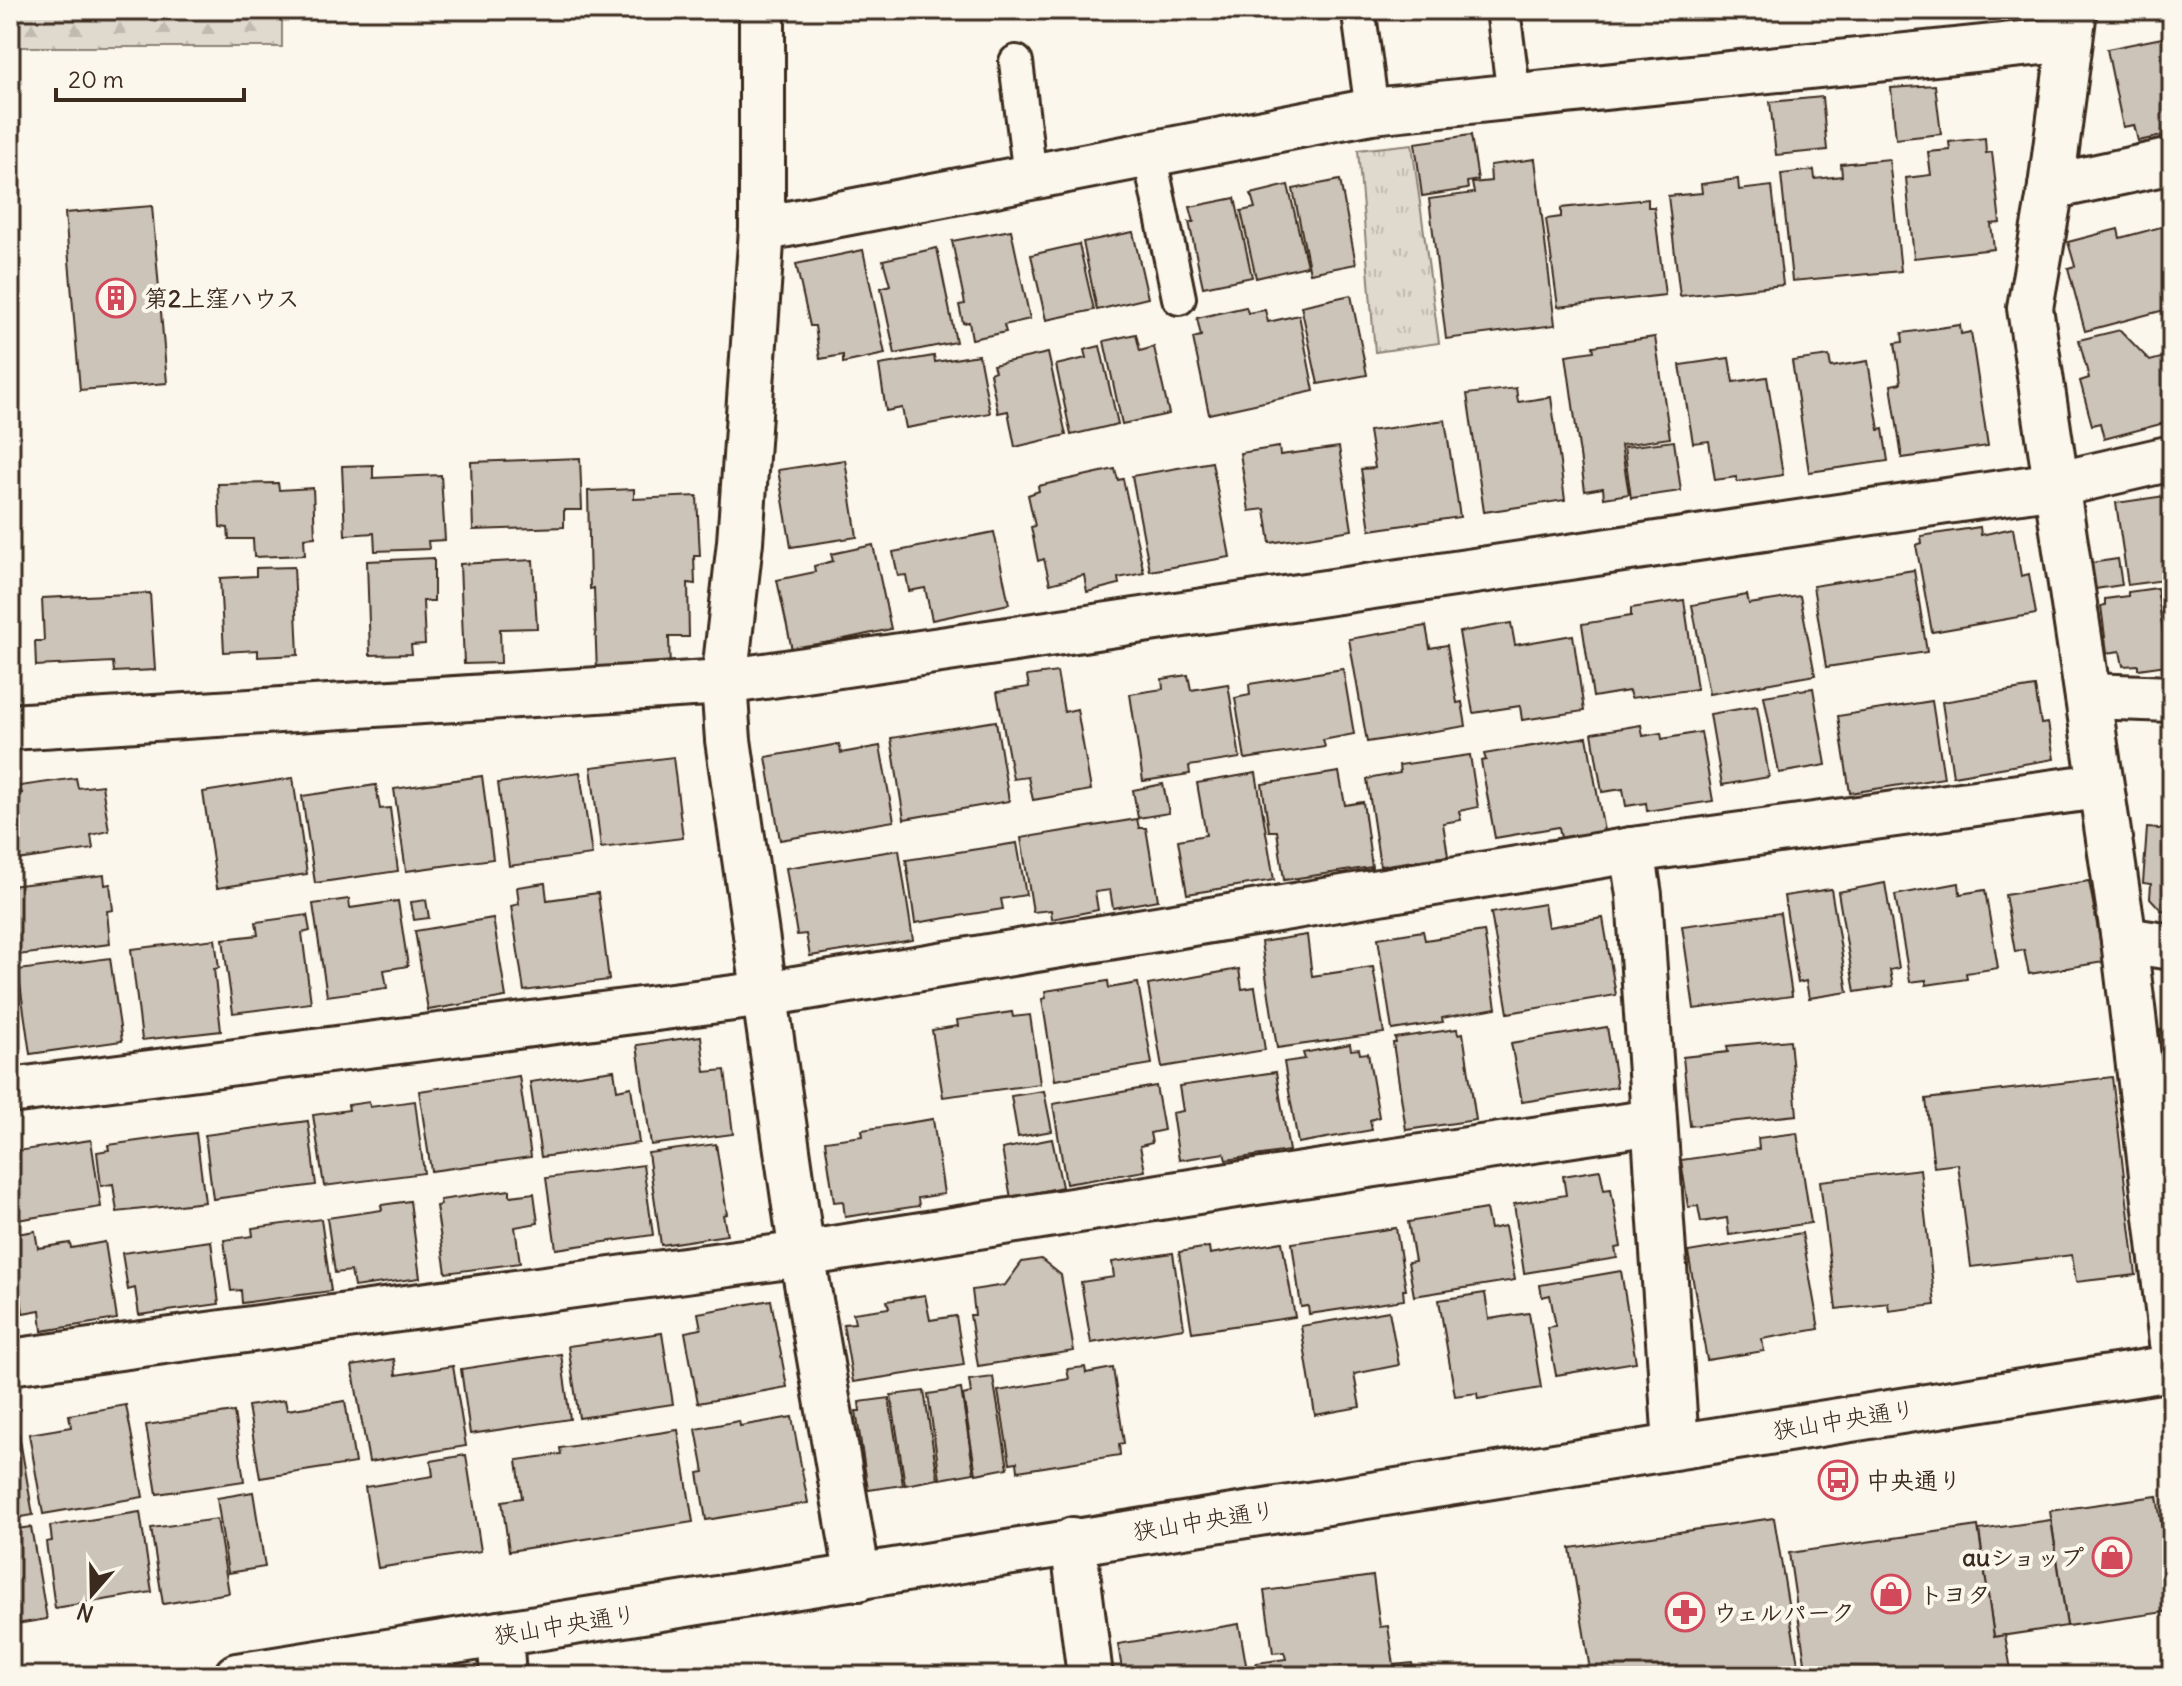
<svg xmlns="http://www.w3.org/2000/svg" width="2182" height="1686" font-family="Delius,'Klee One',sans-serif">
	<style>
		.forest { fill: url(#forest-firs); stroke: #8d8276; stroke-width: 2 }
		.park { fill: url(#park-tufts); stroke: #8d8276; stroke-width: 2 }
		.building { fill: #ccc4b9; stroke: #3b2a1e; stroke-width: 2 }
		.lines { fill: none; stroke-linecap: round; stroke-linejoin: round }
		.lane-casing { stroke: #3b2a1e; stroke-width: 38 }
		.street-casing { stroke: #3b2a1e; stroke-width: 50 }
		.secondary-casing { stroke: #3b2a1e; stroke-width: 50 }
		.lane { stroke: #fbf7ec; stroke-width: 32 }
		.street { stroke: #fbf7ec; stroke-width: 44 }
		.secondary { stroke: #fbf7ec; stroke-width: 44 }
		.labels { text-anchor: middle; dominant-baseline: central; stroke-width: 8; stroke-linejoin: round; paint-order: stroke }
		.poi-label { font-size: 24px; font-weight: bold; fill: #3b2a1e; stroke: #fbf7ec; text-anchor: start }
		.street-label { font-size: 24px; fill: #3b2a1e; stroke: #fbf7ec }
	</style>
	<defs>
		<pattern id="forest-firs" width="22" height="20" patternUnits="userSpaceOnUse" patternTransform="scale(2)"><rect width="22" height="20" fill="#dfd9ce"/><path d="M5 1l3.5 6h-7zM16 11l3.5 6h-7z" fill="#c0bab0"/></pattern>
		<pattern id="park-tufts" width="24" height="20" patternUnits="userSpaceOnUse" patternTransform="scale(2)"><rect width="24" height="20" fill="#dfd9ce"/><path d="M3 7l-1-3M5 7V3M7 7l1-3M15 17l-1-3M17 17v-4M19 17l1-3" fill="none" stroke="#c0bab0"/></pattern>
	</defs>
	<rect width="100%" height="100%" fill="#fbf7ec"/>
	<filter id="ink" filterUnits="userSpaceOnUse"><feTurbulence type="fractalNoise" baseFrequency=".0125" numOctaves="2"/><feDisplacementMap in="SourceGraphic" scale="16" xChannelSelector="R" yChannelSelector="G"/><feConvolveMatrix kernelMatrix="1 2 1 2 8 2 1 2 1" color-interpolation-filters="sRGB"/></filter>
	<g filter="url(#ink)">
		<rect class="forest" x="10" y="10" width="272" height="37"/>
		<polygon class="park" points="1412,144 1439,343 1375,352 1358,150"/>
		<g class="building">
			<polygon points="2172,36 2172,134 2138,141 2134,125 2123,127 2107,49"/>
			<polygon points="1935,85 1941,134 1896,139 1891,88"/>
			<polygon points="1822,97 1827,150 1776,155 1770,102"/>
			<polygon points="1471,135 1478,180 1467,182 1468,189 1422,196 1415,143"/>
			<polygon points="1985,138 1986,153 1992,152 2000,223 1991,224 1994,249 1914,258 1906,178 1931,175 1928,152 1950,150 1949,142"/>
			<polygon points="1535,159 1555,325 1446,339 1429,199 1474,193 1472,183 1491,181 1490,165"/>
			<polygon points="1889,159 1901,271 1792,281 1781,174 1814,170 1815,179 1842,176 1841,164"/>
			<polygon points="1738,179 1739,190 1772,186 1783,285 1680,296 1668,196 1702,193 1701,184"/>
			<polygon points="1340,180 1356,264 1310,273 1293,189"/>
			<polygon points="1288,185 1307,266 1256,278 1241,211 1255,208 1251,194"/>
			<polygon points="1235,198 1252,277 1203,287 1189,222 1194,222 1190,207"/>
			<polygon points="1648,199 1648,207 1654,207 1665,295 1558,307 1546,219 1561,217 1561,208"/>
			<polygon points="152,206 167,383 80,390 65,213"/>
			<polygon points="2172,224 2172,308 2085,331 2068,268 2075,266 2068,242 2118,229 2120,238"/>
			<polygon points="1011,230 1030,319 1004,325 1006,332 972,339 969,322 963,323 959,305 965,304 952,241"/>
			<polygon points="1133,232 1148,298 1097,310 1083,242"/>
			<polygon points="1079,244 1094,310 1046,320 1031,255"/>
			<polygon points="937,248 956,342 895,354 881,288 890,285 883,260"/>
			<polygon points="863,250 885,354 843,363 843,355 820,359 815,326 810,326 796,264"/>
			<polygon points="1351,295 1367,375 1318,384 1301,306"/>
			<polygon points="1246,307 1248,313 1265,310 1268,322 1299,315 1314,391 1209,414 1193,338 1201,336 1197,318"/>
			<polygon points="1960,325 1961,334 1971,332 1988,446 1902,458 1891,385 1901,383 1895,343 1903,342 1902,333"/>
			<polygon points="2120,330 2150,361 2172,355 2172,421 2104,439 2100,423 2092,425 2080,381 2089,378 2079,340"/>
			<polygon points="1136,334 1140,351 1154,347 1169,414 1122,424 1104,341"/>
			<polygon points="1655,337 1670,438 1621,445 1629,494 1604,498 1603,488 1585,491 1566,355 1594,351 1593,346"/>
			<polygon points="1100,346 1118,424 1071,435 1056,365 1086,358 1084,350"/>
			<polygon points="1048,353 1066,435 1015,447 1008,411 998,413 990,373 995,371 993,365"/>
			<polygon points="979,355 990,413 906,428 902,408 886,411 879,365 934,356 935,362"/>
			<polygon points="1829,356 1831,367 1868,361 1879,430 1883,429 1888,461 1809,472 1792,361"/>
			<polygon points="1729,358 1733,382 1767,377 1783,475 1737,482 1737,477 1715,480 1709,441 1693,443 1680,365"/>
			<polygon points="1516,388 1518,402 1551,397 1565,500 1484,512 1467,394"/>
			<polygon points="1445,420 1460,517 1370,530 1361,469 1375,468 1369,431"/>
			<polygon points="1674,441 1681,491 1631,498 1624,447"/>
			<polygon points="1279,447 1280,455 1339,447 1352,530 1270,543 1265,509 1249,511 1240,453"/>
			<polygon points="580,458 582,510 564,510 564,527 473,530 471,462"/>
			<polygon points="845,460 857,537 791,547 778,470"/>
			<polygon points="1212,462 1230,557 1150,571 1132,476"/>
			<polygon points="373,465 373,478 441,475 445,540 428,541 429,549 375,551 374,533 345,535 342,466"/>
			<polygon points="1115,469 1118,480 1123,479 1144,573 1118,578 1119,584 1087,592 1084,575 1050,584 1044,559 1038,561 1031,527 1035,526 1028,495 1039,491 1038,486"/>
			<polygon points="278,483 279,490 313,488 315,537 304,538 305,555 254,557 253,539 229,539 228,528 220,527 218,484"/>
			<polygon points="634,489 634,499 697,496 700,556 694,556 695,584 688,583 689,637 669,637 670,671 597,674 594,588 590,589 588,491"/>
			<polygon points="2172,495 2172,579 2128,585 2116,503"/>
			<polygon points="1980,527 1981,535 2013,528 2021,576 2029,574 2036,614 1932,632 1916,545 1922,543 1921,536"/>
			<polygon points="994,532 1009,604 932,620 925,588 909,591 906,575 898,576 893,552"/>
			<polygon points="873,545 891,629 792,650 777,580 815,572 814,566 833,561 831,554"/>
			<polygon points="434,558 434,601 423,601 425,644 411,645 412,654 370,655 367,561"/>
			<polygon points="2118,559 2122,585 2095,589 2090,563"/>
			<polygon points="533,560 537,628 500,629 501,663 464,664 460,564"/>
			<polygon points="294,567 298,655 258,657 258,650 224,652 220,578 256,576 256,568"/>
			<polygon points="1914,570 1927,652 1826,667 1813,586"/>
			<polygon points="2157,588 2167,665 2138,669 2138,665 2123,666 2120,651 2107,653 2101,606 2105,605 2105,599 2128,596 2128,592"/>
			<polygon points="150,593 155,670 114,672 113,662 36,666 35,641 44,641 42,598"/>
			<polygon points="1747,595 1749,604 1800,596 1815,675 1709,694 1692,605"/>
			<polygon points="1684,600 1697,689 1631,698 1629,691 1593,697 1582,624 1631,616 1631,608"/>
			<polygon points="2166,603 2172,603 2172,646"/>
			<polygon points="1511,623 1515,645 1573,635 1584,711 1522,720 1520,706 1473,713 1459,632"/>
			<polygon points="1426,626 1430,648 1447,645 1457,703 1462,702 1466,726 1367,742 1349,639"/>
			<polygon points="1343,669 1354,734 1323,740 1325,747 1245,759 1235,698 1250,695 1249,684"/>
			<polygon points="1057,672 1064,712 1077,709 1091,790 1033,800 1028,777 1013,779 997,692 1029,687 1027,676"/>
			<polygon points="1188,675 1191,690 1228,684 1240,758 1189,766 1190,774 1143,781 1130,694 1163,689 1162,679"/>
			<polygon points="2035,687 2041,724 2048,723 2054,759 1953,776 1942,702"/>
			<polygon points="1813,688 1826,765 1779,773 1764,696"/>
			<polygon points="1932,701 1944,778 1850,793 1838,716"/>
			<polygon points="1757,706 1769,777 1722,785 1710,714"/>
			<polygon points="996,721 1009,801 904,819 891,738"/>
			<polygon points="1641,725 1643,736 1661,733 1662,739 1701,732 1713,801 1647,811 1646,803 1626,806 1623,789 1602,792 1592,733"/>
			<polygon points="1587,737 1604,831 1561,838 1559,827 1495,838 1481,761 1486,760 1484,754"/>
			<polygon points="839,744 841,753 880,746 894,821 780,840 766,757"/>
			<polygon points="1470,755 1478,807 1459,811 1461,820 1443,823 1448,856 1380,866 1367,779 1400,773 1399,765"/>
			<polygon points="673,757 683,838 601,848 591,767"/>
			<polygon points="580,772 592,855 509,866 498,783"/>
			<polygon points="1339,772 1345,805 1363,802 1372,867 1284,880 1277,831 1269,831 1262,784"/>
			<polygon points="1256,773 1274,880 1187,894 1178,840 1206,835 1197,783"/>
			<polygon points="482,776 493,859 406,871 394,789"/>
			<polygon points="76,778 78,788 102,785 109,831 91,835 93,849 10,861 10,794 22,793 20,786"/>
			<polygon points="293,778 307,874 217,888 203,792"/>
			<polygon points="1163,784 1169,813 1138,818 1133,790"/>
			<polygon points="376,785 380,809 390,808 398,871 315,883 302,796"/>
			<polygon points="1137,819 1139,828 1146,828 1158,900 1113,908 1110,890 1095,892 1098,910 1052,919 1051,910 1033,912 1021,838"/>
			<polygon points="2147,828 2172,830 2172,911 2161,910 2150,898 2151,884 2143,883"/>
			<polygon points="1017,843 1026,895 1001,899 1003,909 915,923 906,860"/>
			<polygon points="899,850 913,940 810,956 806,934 797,935 786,868"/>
			<polygon points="104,875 105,885 110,884 113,910 107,911 110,944 18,955 10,886"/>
			<polygon points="2089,881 2104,962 2029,974 2024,950 2015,952 2005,895"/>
			<polygon points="545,883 547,900 598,893 609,980 524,991 511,906 519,904 517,887"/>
			<polygon points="1885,883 1899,968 1890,970 1893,986 1855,992 1838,892"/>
			<polygon points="1959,883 1960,894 1985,890 1998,968 1966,973 1967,979 1926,985 1926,980 1910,982 1895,895"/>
			<polygon points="1831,889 1848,992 1809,998 1806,981 1798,983 1784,896"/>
			<polygon points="349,899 350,908 398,901 408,966 384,970 387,988 327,996 313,904"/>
			<polygon points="426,900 429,918 414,920 411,902"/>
			<polygon points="1544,904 1548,927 1603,918 1616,995 1508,1013 1491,913"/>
			<polygon points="1780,913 1792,996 1694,1009 1682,926"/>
			<polygon points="307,915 310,931 302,933 311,1003 233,1013 223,939 258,935 256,922"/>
			<polygon points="493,918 506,997 428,1010 415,931"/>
			<polygon points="1423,931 1425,940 1484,931 1496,1008 1442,1018 1443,1022 1392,1030 1378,938"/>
			<polygon points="1307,935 1312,976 1373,967 1384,1033 1277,1048 1261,942"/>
			<polygon points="215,939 219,968 214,969 221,1031 142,1040 131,949"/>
			<polygon points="110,958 122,1041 30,1054 18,970"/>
			<polygon points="1239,969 1242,989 1255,987 1265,1050 1162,1067 1148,985"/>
			<polygon points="1108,981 1109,988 1138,983 1152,1064 1055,1080 1042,999 1046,998 1045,991"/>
			<polygon points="1012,1012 1013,1017 1030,1015 1040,1084 943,1097 932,1030 958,1026 957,1020"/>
			<polygon points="1607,1027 1617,1087 1522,1102 1511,1043"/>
			<polygon points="1457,1029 1458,1034 1463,1033 1476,1120 1406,1130 1393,1043 1396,1043 1395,1038"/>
			<polygon points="2172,1029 2172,1041 2160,1042 2160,1030"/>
			<polygon points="701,1036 705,1072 725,1070 733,1134 651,1145 637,1045"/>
			<polygon points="1790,1040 1797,1115 1690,1126 1683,1057 1728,1052 1727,1046"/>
			<polygon points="1350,1044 1351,1050 1359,1049 1360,1054 1368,1053 1379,1117 1370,1120 1372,1130 1298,1143 1284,1062 1305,1059 1303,1053"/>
			<polygon points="2172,1048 2172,1095 2166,1095 2162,1049"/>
			<polygon points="614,1070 617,1090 631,1087 639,1143 541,1157 530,1082"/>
			<polygon points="1276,1072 1289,1151 1226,1160 1224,1153 1179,1160 1172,1113 1183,1111 1179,1086"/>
			<polygon points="519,1076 531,1157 431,1171 419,1091"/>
			<polygon points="2112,1077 2136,1275 2076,1282 2072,1255 1971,1267 1958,1164 1934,1167 1926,1099"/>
			<polygon points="1156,1086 1164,1130 1150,1133 1152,1143 1140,1146 1145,1171 1066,1184 1053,1104"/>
			<polygon points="1044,1091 1052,1131 1018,1137 1011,1096"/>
			<polygon points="415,1101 424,1173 324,1186 313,1115 349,1110 348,1105 369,1102 370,1107"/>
			<polygon points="2172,1104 2172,1136 2168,1136 2163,1106"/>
			<polygon points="933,1119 944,1194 918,1198 919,1206 845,1217 843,1201 834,1202 825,1141 863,1136 862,1130"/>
			<polygon points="308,1121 316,1185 213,1199 205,1135"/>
			<polygon points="196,1133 205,1202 117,1212 113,1184 101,1186 97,1152 109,1150 108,1145"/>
			<polygon points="1797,1133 1811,1223 1729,1235 1727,1218 1701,1222 1698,1206 1688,1207 1681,1160 1759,1149 1758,1138"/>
			<polygon points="1052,1139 1062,1187 1011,1198 1002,1149"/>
			<polygon points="91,1140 101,1207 10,1221 10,1152"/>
			<polygon points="716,1144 727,1214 723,1215 727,1235 661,1245 648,1153"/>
			<polygon points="643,1165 653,1235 556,1249 546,1178"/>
			<polygon points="1920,1169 1935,1305 1889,1311 1888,1303 1836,1309 1820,1181"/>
			<polygon points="1600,1170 1604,1190 1611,1189 1621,1247 1615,1248 1617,1258 1524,1273 1514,1204 1566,1195 1563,1176"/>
			<polygon points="510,1190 510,1196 534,1193 538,1223 515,1227 520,1263 446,1273 436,1206 441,1205 440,1200"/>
			<polygon points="410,1201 420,1278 354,1287 351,1271 335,1273 327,1218 382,1210 381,1205"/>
			<polygon points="1486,1209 1490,1229 1505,1226 1515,1280 1414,1296 1408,1262 1415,1261 1408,1222"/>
			<polygon points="321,1219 331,1291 242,1303 241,1290 231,1291 224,1240 253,1236 252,1228"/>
			<polygon points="1396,1228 1406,1290 1403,1290 1404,1300 1309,1314 1308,1306 1301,1307 1292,1243"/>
			<polygon points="35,1231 38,1248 70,1243 71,1248 105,1242 117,1319 42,1331 40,1310 23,1313 21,1297 10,1299 10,1235"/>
			<polygon points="1802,1233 1819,1329 1762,1339 1764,1351 1707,1360 1688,1252"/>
			<polygon points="211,1241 219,1304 139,1315 135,1288 128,1290 122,1253"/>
			<polygon points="1282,1242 1295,1317 1192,1332 1179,1252 1209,1247 1210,1254"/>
			<polygon points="1173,1253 1184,1328 1091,1343 1081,1282 1114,1277 1112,1262"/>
			<polygon points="1041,1259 1061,1275 1074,1351 978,1366 970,1315 975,1315 972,1290 1005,1285 1022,1262"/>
			<polygon points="1621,1271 1636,1362 1556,1375 1547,1327 1556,1326 1550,1295 1542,1297 1540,1285"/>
			<polygon points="1485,1293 1489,1319 1529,1313 1541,1388 1478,1399 1477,1393 1455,1396 1439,1300"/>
			<polygon points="925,1295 930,1320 956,1316 964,1365 853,1382 843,1324 855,1323 853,1313 889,1308 887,1301"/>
			<polygon points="771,1300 787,1387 698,1403 685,1332 701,1329 698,1313"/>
			<polygon points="1389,1311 1399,1365 1354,1374 1360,1407 1315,1415 1301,1326"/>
			<polygon points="662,1333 673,1404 579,1418 568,1346"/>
			<polygon points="561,1354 570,1419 470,1434 461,1369"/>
			<polygon points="394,1359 396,1375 453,1366 466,1446 369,1462 352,1366"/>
			<polygon points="1085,1367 1086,1373 1113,1368 1124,1443 1119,1444 1120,1455 1018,1471 1017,1462 1010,1463 998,1391 1069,1379 1067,1369"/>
			<polygon points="993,1377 1008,1468 976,1474 963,1395 971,1393 969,1380"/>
			<polygon points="961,1389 974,1473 940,1479 928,1394"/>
			<polygon points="924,1391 938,1479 905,1485 891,1395"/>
			<polygon points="889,1398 903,1485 868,1490 856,1411 860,1411 859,1402"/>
			<polygon points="285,1400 287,1410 345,1401 355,1463 260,1478 248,1406"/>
			<polygon points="126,1405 143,1497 43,1514 29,1434 71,1427 69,1415"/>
			<polygon points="234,1412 244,1481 157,1494 146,1425"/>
			<polygon points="792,1417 808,1503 706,1520 698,1473 704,1472 696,1429 739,1421 740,1426"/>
			<polygon points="678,1430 693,1522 509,1551 502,1501 522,1498 517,1460 561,1454 560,1448"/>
			<polygon points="19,1434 33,1515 10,1519 10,1435"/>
			<polygon points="466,1455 481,1551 378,1568 365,1487 433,1476 431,1461"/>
			<polygon points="253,1492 265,1567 228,1573 217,1498"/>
			<polygon points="2157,1496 2172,1595 2172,1611 2067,1626 2050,1511"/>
			<polygon points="140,1512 152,1592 55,1608 46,1542 52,1541 50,1526"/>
			<polygon points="1774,1518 1800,1676 1591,1676 1570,1548"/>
			<polygon points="217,1519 229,1593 163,1604 151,1528"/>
			<polygon points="2051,1520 2067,1626 1994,1637 1979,1530"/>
			<polygon points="1978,1526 1994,1637 2005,1635 2012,1676 1807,1676 1789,1553"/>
			<polygon points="31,1527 47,1619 10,1625 10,1530"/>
			<polygon points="1373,1576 1380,1627 1388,1626 1394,1665 1412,1663 1414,1676 1258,1676 1256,1663 1286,1659 1284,1652 1273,1653 1264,1591"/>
			<polygon points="1239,1624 1248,1676 1123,1676 1118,1644"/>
		</g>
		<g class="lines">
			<g class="lane-casing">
				<g id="lane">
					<polyline points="1503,10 1514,96"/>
					<polyline points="1359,14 1372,111"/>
					<polyline points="1016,62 1030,177"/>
					<polyline points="1149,153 1179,298"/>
				</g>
			</g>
			<g class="street-casing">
				<g id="street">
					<polyline points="762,10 762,229 740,542 724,682 728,740 802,1254 858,1578"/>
					<polyline points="2074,10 2051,187 2030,308 2124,940 2172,1343"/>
					<polyline points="2051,187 2172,161"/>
					<polyline points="762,229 1372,111 2070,39"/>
					<polyline points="2088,696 2172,699"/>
					<polyline points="10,727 724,682 2055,485 2172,458"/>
					<polyline points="2124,940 2172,947"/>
					<polyline points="10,1091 765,994 1632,850"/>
					<polyline points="10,1362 802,1254 1229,1186 1653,1122"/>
					<polyline points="1676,1445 1639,895 1632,850 2099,786"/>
					<polyline points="1073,1540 1090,1676"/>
					<polyline points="500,1634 503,1676"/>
				</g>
			</g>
			<g class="secondary-casing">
				<path id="secondary" d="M237,1676C882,1573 1527,1468 2172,1368"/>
			</g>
			<use href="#lane" class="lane"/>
			<use href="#street" class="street"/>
			<use href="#secondary" class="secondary"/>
		</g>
	</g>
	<defs>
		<g id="building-ring" transform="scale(2)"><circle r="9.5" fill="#fbf7ec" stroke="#d1495b" stroke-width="1.5"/><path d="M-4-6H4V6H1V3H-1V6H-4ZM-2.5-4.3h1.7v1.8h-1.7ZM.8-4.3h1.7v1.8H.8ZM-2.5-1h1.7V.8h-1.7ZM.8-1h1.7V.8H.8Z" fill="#d1495b"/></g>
		<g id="bus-ring" transform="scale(2)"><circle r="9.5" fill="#fbf7ec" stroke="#d1495b" stroke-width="1.5"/><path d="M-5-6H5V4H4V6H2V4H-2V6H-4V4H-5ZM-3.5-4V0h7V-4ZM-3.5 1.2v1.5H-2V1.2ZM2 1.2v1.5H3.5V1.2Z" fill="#d1495b"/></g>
		<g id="shop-ring" transform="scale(2)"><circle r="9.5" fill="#fbf7ec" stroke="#d1495b" stroke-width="1.5"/><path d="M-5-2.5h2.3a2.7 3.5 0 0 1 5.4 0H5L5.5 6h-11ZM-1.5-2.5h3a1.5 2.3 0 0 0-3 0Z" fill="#d1495b"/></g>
		<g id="pharmacy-ring" transform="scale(2)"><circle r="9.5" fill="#fbf7ec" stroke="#d1495b" stroke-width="1.5"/><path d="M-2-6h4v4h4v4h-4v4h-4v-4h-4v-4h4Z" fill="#d1495b"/></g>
	</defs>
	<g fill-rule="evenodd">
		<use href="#building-ring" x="116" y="298"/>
		<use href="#bus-ring" x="1838" y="1480"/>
		<use href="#shop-ring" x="2112" y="1557"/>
		<use href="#shop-ring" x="1891" y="1594"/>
		<use href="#pharmacy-ring" x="1685" y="1612"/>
	</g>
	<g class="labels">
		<g class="poi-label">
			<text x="144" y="298">第2上窪ハウス</text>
			<text x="1866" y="1480">中央通り</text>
			<text x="2084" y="1557" text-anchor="end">auショップ</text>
			<text x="1919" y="1594">トヨタ</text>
			<text x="1713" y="1612">ウェルパーク</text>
		</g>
		<g class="street-label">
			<text transform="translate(1844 1419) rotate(-9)">狭山中央通り</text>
			<text transform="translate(1204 1520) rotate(-9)">狭山中央通り</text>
			<text transform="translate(565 1624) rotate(-9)">狭山中央通り</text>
		</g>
	</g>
	<rect width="2182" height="1686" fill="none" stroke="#fbf7ec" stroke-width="40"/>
	<rect x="20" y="20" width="2142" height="1646" fill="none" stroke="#3b2a1e" stroke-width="3" filter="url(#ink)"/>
	<g transform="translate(92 1594) rotate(200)" stroke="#fbf7ec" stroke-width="6" paint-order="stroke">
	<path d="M0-6L14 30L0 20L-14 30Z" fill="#3b2a1e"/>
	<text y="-12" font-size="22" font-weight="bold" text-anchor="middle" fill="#3b2a1e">N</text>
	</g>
	<path d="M56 88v12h188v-12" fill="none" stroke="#3b2a1e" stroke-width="4"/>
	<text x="68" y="88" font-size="24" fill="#3b2a1e" stroke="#fbf7ec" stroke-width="6" paint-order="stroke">20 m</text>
</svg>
